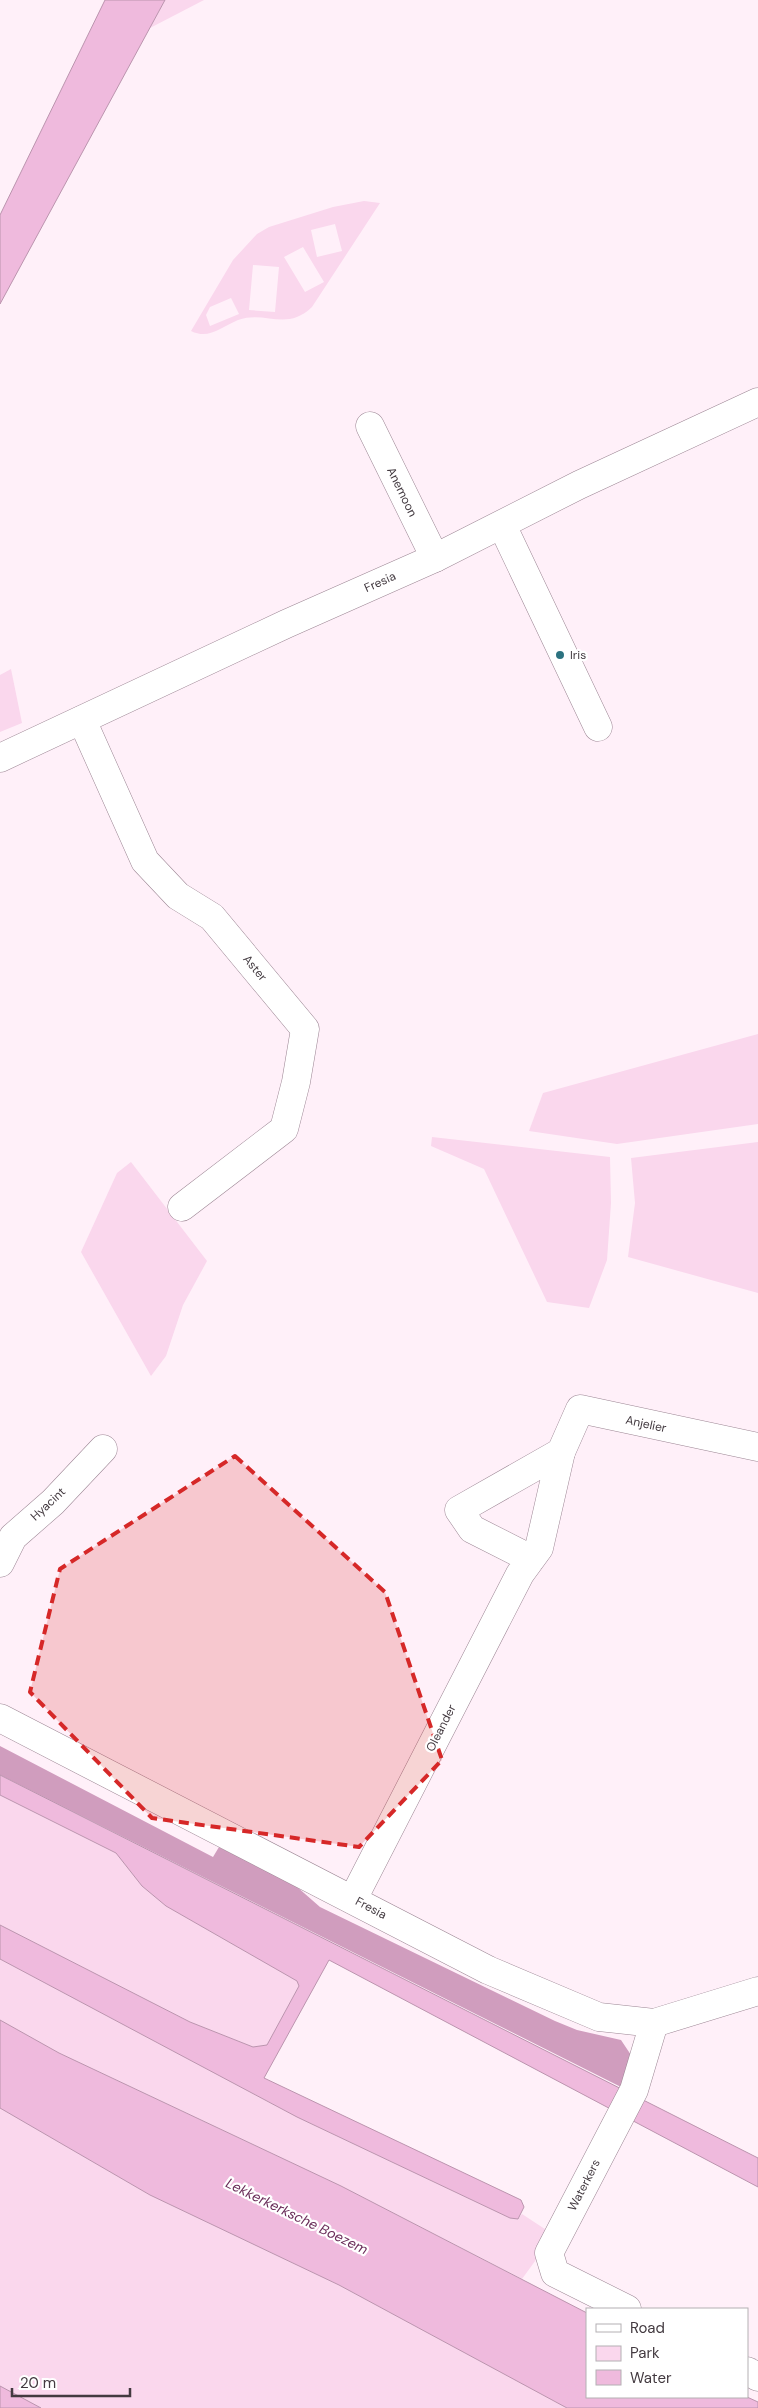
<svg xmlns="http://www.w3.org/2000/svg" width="758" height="2408" font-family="'DM Sans',sans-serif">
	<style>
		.green { fill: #fad7ed; fill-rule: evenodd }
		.forest { fill: #d09dbe }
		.water { fill: #efbadd; stroke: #bb94ae }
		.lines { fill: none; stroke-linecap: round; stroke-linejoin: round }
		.minor-casing { stroke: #9c8694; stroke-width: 29 }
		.minor { stroke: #fff; stroke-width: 28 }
		.marked { fill: #d62828; fill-opacity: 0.2; stroke: #d62828; stroke-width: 4; stroke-dasharray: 10 6; stroke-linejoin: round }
		.poi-dot { fill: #2c7280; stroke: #fff; stroke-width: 2 }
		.labels { text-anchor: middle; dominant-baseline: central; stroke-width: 4.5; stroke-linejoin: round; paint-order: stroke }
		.street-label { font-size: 12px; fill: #433a40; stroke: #fff }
		.poi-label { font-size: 12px; fill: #433a40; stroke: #fff; text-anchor: start }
		.water-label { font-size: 14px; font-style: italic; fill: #6a2d59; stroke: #fff }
	</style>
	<rect width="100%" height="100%" fill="#fff0f9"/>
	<g class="green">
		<polygon points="165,0 204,0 150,28"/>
		<path d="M364,201L380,203L312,307C286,332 266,310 238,320C221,327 209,340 191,331L233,260L257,234L269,227L333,207ZM335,224L342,251L317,257L311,230ZM303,247L324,282L305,292L284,257ZM253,265L279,267L275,312L249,310ZM231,298L239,314L210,326L206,315L210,307Z"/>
		<polygon points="11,669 22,723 0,732 0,675"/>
		<polygon points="758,1034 758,1124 617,1144 529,1131 543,1093"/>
		<polygon points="432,1137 610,1157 611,1203 607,1260 589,1308 547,1302 484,1169 431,1146"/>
		<polygon points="758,1142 758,1293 628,1257 635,1203 631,1158"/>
		<polygon points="131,1162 207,1261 183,1305 166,1356 151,1376 81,1252 117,1173"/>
		<polygon points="0,1795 116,1853 142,1886 166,1906 297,1981 299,1986 267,2045 253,2047 190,2022 0,1925"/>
		<polygon points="0,1959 297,2117 510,2218 518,2219 522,2214 554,2235 522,2279 341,2186 59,2053 0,2020"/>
		<polygon points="0,2108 150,2195 339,2285 567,2408 41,2408 0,2386"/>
	</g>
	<polygon class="forest" points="0,1746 213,1857 219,1847 296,1886 320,1907 555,2021 577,2030 621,2040 631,2055 621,2087 0,1775"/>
	<g class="water">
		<polygon points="105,0 165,0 0,304 0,215"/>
		<polygon points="0,1775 758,2158 758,2187 329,1960 264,2078 521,2200 524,2207 518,2219 510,2218 297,2117 0,1959 0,1925 190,2022 253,2047 267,2045 299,1986 297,1981 166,1906 142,1886 116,1853 0,1795"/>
		<polygon points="0,2020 59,2053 341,2186 587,2313 587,2397 747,2397 758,2402 758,2408 567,2408 339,2285 150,2195 0,2108"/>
		<polygon points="0,2386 41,2408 0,2408"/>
	</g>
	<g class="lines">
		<g class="minor-casing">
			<g id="minor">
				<polyline points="370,426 435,558"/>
				<polyline points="502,525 598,727"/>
				<polyline points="82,720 145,861 178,896 212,917 305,1029 296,1082 284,1129 182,1207"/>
				<polyline points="0,758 286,624 435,558 579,485 758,402"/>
				<polyline points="561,1452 580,1409 758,1447"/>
				<polyline points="0,1563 13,1537 53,1502 103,1449"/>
				<polyline points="0,1718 488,1970 599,2017 654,2023 758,1991"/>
				<polyline points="353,1899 520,1574 539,1548 561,1452 459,1510 472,1529 531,1559"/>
				<polyline points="627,2309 555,2273 549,2253 634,2090 654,2023"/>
				<polyline points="747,2371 758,2377"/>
			</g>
		</g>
		<use href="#minor" class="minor"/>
	</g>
	<path class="marked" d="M235,1456L385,1592L442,1760L359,1847L152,1818L30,1692L60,1569Z"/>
	<circle class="poi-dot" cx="560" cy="655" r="5"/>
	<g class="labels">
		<g class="street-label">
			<text transform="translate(402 492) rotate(64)">Anemoon</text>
			<text transform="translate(380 582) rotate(-24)">Fresia</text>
			<text transform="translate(255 968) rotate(50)">Aster</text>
			<text transform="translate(646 1424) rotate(12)">Anjelier</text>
			<text transform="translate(48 1504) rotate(-43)">Hyacint</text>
			<text transform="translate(441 1728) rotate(-63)">Oleander</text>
			<text transform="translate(371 1908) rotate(28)">Fresia</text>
			<text transform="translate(584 2185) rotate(-63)">Waterkers</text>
		</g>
		<g class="poi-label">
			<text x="570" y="655">Iris</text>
		</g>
		<g class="water-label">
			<text transform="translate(297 2216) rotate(26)">Lekkerkerksche Boezem</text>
		</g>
	</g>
	<rect x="586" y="2308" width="162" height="90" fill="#ffffff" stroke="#b4b0b3"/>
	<rect x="596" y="2324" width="25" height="8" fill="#ffffff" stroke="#b4b0b3"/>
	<text x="630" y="2333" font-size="15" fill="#433a40">Road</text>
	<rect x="596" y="2346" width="25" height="15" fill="#fad7ed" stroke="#b4b0b3"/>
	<text x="630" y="2358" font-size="15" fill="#433a40">Park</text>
	<rect x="596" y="2370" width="25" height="15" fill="#efbadd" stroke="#b4b0b3"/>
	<text x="630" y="2383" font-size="15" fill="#433a40">Water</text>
	<path d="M12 2388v8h118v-8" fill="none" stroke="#433a40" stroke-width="2.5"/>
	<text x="20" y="2388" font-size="15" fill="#433a40" stroke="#ffffff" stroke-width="4" paint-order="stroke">20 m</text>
</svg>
